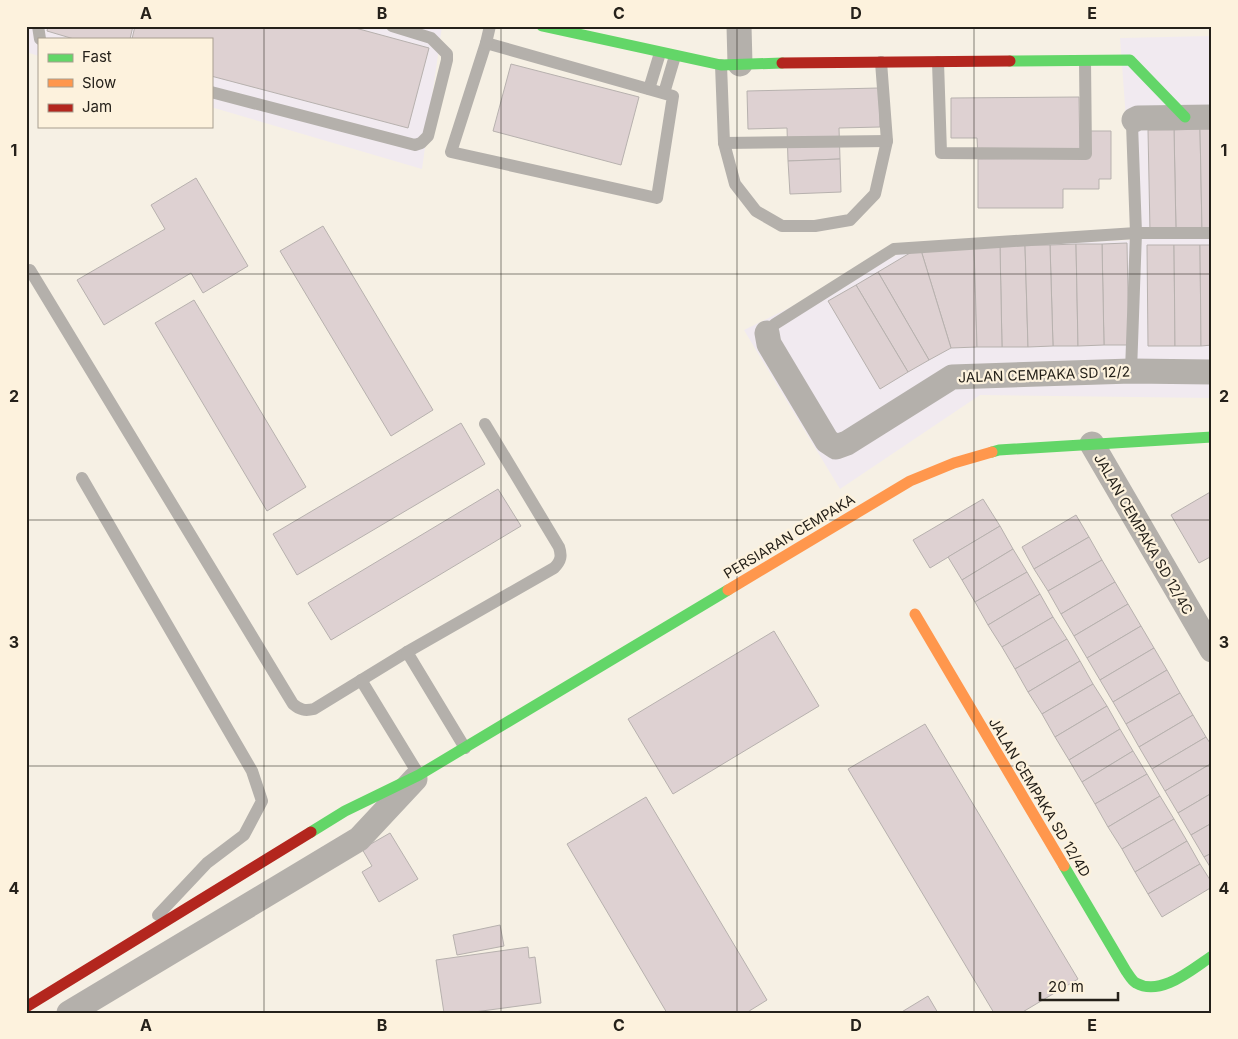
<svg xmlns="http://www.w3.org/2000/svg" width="1238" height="1039" font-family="Inter,sans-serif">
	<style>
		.commercial { fill: #f1eaf0 }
		.building { fill: #ded1d2; stroke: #b7b1ae }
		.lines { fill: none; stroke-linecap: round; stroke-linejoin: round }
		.lane { stroke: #b4b0ab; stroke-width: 12 }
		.street { stroke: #b4b0ab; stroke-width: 25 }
		.fast { stroke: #63d668; stroke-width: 11 }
		.slow { stroke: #ff974d; stroke-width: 11 }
		.jam { stroke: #b3261e; stroke-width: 11 }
		.grid { fill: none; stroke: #25211a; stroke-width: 1; stroke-opacity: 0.55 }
		.labels { text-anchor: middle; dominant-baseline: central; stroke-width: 4.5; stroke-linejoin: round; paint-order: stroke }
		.street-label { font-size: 14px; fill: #25211a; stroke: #fdf2dd }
		.neatline { fill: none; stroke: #25211a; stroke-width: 2 }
		.grid-label { font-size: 16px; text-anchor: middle; font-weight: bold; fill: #25211a }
	</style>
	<rect width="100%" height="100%" fill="#f6f0e4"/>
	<g class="commercial">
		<polygon points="26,26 442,26 422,169 211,107 211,39 39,39 39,56 26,52"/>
		<polygon points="1212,36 1212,398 980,395 840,489 744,330 909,249 1135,240 1120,38"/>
	</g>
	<g class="building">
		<polygon points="48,26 133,26 130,39 74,39 47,31"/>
		<polygon points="135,26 348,26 429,48 408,128 211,76 211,39 132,39"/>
		<polygon points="511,64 639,97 621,165 493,131"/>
		<polygon points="879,88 880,127 839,128 840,159 788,161 787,128 748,129 747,91"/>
		<polygon points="1079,97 1080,158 978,159 977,138 951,138 951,98"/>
		<polygon points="1200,129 1202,231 1176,231 1174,130"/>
		<polygon points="1200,129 1212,129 1212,231 1202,231"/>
		<polygon points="1148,130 1174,130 1176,231 1150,232"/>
		<polygon points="1080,131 1111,131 1111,179 1099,179 1099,189 1063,189 1063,208 978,208 978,159 1080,158"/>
		<polygon points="840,159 841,192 790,194 788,161"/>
		<polygon points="196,178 248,266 203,293 191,273 104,325 77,280 165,229 151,205"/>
		<polygon points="323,226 433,410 391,436 280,251"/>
		<polygon points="1127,243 1129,345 1104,345 1102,244"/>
		<polygon points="1076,244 1078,346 1053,346 1050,245"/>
		<polygon points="1076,244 1102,244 1104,345 1078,346"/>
		<polygon points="1025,245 1028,347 1002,347 1000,246"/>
		<polygon points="1025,245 1050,245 1053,346 1028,347"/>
		<polygon points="1147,245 1174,245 1175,346 1148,346"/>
		<polygon points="1174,245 1200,245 1201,346 1175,346"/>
		<polygon points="1200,245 1212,245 1212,345 1201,346"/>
		<polygon points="974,246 977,347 951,348 920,247"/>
		<polygon points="974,246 1000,246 1002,347 977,347"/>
		<polygon points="920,247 951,348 929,360 878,272"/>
		<polygon points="878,272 929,360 908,372 856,285"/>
		<polygon points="856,285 908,372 880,389 828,301"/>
		<polygon points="194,300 306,487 267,511 155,323"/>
		<polygon points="461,423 485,464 297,575 273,534"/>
		<polygon points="498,489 521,526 331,640 308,603"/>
		<polygon points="1212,491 1212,556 1199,563 1171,515"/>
		<polygon points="983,499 1000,526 930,568 913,540"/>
		<polygon points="1076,515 1089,537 1034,569 1022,547"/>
		<polygon points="1000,526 1013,549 962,580 948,557"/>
		<polygon points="1089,537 1102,560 1048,591 1034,569"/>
		<polygon points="1013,549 1027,572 975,602 962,580"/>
		<polygon points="1102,560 1115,582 1061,614 1048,591"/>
		<polygon points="1027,572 1040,594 988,625 975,602"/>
		<polygon points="1115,582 1128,604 1074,636 1061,614"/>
		<polygon points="1040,594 1053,617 1002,647 988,625"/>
		<polygon points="1128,604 1141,626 1087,658 1074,636"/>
		<polygon points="1053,617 1067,639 1015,669 1002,647"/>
		<polygon points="1141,626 1154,648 1100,680 1087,658"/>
		<polygon points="774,631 819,706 673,794 628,719"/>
		<polygon points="1067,639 1080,661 1028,692 1015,669"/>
		<polygon points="1154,648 1167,670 1113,702 1100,680"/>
		<polygon points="1080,661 1093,684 1042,714 1028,692"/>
		<polygon points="1167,670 1180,693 1126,724 1113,702"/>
		<polygon points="1093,684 1107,706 1055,737 1042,714"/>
		<polygon points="1180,693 1193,715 1139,747 1126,724"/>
		<polygon points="1107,706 1120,729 1069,760 1055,737"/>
		<polygon points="1193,715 1206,737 1152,769 1139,747"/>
		<polygon points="925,724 1078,979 1021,1013 994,1013 848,769"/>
		<polygon points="1120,729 1133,751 1082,782 1069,760"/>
		<polygon points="1206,737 1212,746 1212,763 1165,791 1152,769"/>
		<polygon points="1133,751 1147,774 1095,804 1082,782"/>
		<polygon points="1212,763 1212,793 1178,813 1165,791"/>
		<polygon points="1147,774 1160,796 1108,827 1095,804"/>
		<polygon points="1212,793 1212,823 1191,835 1178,813"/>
		<polygon points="1160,796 1174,819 1122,849 1108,827"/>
		<polygon points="646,797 767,1000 746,1013 667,1013 567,844"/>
		<polygon points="1174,819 1187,841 1135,872 1122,849"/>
		<polygon points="1212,823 1212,853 1204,857 1191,835"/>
		<polygon points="390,833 418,879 379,902 362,872 372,866 362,849"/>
		<polygon points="1187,841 1200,864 1148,894 1135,872"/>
		<polygon points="1212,853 1212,870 1204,857"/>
		<polygon points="1200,864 1212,883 1212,887 1162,917 1148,894"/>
		<polygon points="500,925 504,946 457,955 453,935"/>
		<polygon points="528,947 529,958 535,957 541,1003 467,1013 444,1013 436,960"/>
		<polygon points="928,996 938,1013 900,1013"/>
	</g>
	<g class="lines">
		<g class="lane">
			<polyline points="38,26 40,39"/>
			<polygon points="486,43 673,96 657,198 451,152"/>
			<polyline points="486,43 490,26"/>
			<polyline points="938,62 941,153 1086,154 1085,61"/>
			<polyline points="721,65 724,143 735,184 756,211 782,226 815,226 850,220 875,194 887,141 881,62"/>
			<polyline points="649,89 660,53"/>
			<polyline points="211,92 415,145 421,143 428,136 447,60 447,54 431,38 392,26"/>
			<polyline points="664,93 675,56"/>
			<polyline points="724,143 887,141"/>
			<path d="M30,270L293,704C300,710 305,711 314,709L407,652L554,568C561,561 562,556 559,547L485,424"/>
			<polyline points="767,333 775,324 894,249 1136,233 1212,233"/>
			<polyline points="1131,371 1136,233 1132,124 1134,120"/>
			<polyline points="82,478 252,771 262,801 244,835 207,863 158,915"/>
			<polyline points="407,652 465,748"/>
			<polyline points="361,680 419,775"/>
		</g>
		<g class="street">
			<polyline points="739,26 740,64"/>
			<polyline points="1134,120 1138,118 1212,117"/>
			<polyline points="767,333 769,344 827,441 836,447 847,443 952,377 1131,371 1212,372"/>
			<polyline points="1092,444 1212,650"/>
			<polyline points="69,1013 359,839 415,779"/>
		</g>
		<g class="fast">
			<polyline points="542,26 721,65 782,63"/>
			<polyline points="1010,61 1130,60 1185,117"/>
			<polyline points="992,452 999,450 1212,437"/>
			<polyline points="311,832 345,811 419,775 728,590"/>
			<path d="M1064,866L1126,971C1129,975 1132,981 1136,983C1161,997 1192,969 1212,956"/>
		</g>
		<g class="slow">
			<polyline points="728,590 910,481 954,463 992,452"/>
			<polyline points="915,614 1064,866"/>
		</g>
		<g class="jam">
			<polyline points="782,63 1010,61"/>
			<polyline points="26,1007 311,832"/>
		</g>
	</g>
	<path class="grid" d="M264,26V1013M501,26V1013M737,26V1013M974,26V1013M26,274H1212M26,520H1212M26,766H1212"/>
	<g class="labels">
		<g class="street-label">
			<text transform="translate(1044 374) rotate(-2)">JALAN CEMPAKA SD 12/2</text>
			<text transform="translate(1144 534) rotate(60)">JALAN CEMPAKA SD 12/4C</text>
			<text transform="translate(789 536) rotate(-31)">PERSIARAN CEMPAKA</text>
			<text transform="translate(1040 797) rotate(59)">JALAN CEMPAKA SD 12/4D</text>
		</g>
	</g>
	<rect width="1238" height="1039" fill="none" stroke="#fdf2dd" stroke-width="55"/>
	<rect x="38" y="38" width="175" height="90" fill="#fdf2dd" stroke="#a79e8f"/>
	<rect x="48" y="54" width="25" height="8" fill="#63d668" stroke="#a79e8f"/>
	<text x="82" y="62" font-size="15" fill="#25211a">Fast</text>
	<rect x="48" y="79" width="25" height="8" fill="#ff974d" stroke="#a79e8f"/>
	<text x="82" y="88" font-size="15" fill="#25211a">Slow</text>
	<rect x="48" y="104" width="25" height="8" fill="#b3261e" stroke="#a79e8f"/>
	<text x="82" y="112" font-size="15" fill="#25211a">Jam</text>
	<path d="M1040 992v8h78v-8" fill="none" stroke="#25211a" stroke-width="2.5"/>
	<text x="1048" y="992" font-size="15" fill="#25211a" stroke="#fdf2dd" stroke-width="4" paint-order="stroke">20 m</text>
	<rect x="28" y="28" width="1182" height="984" class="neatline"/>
	<g class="grid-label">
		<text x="146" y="19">A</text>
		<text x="382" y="19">B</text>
		<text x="619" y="19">C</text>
		<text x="856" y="19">D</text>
		<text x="1092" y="19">E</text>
		<text x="14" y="156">1</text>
		<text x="1224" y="156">1</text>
		<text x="14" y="402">2</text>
		<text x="1224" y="402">2</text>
		<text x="14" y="648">3</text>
		<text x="1224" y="648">3</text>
		<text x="14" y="894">4</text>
		<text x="1224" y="894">4</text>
		<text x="146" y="1031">A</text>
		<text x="382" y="1031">B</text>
		<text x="619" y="1031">C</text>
		<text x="856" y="1031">D</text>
		<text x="1092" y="1031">E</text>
	</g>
</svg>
